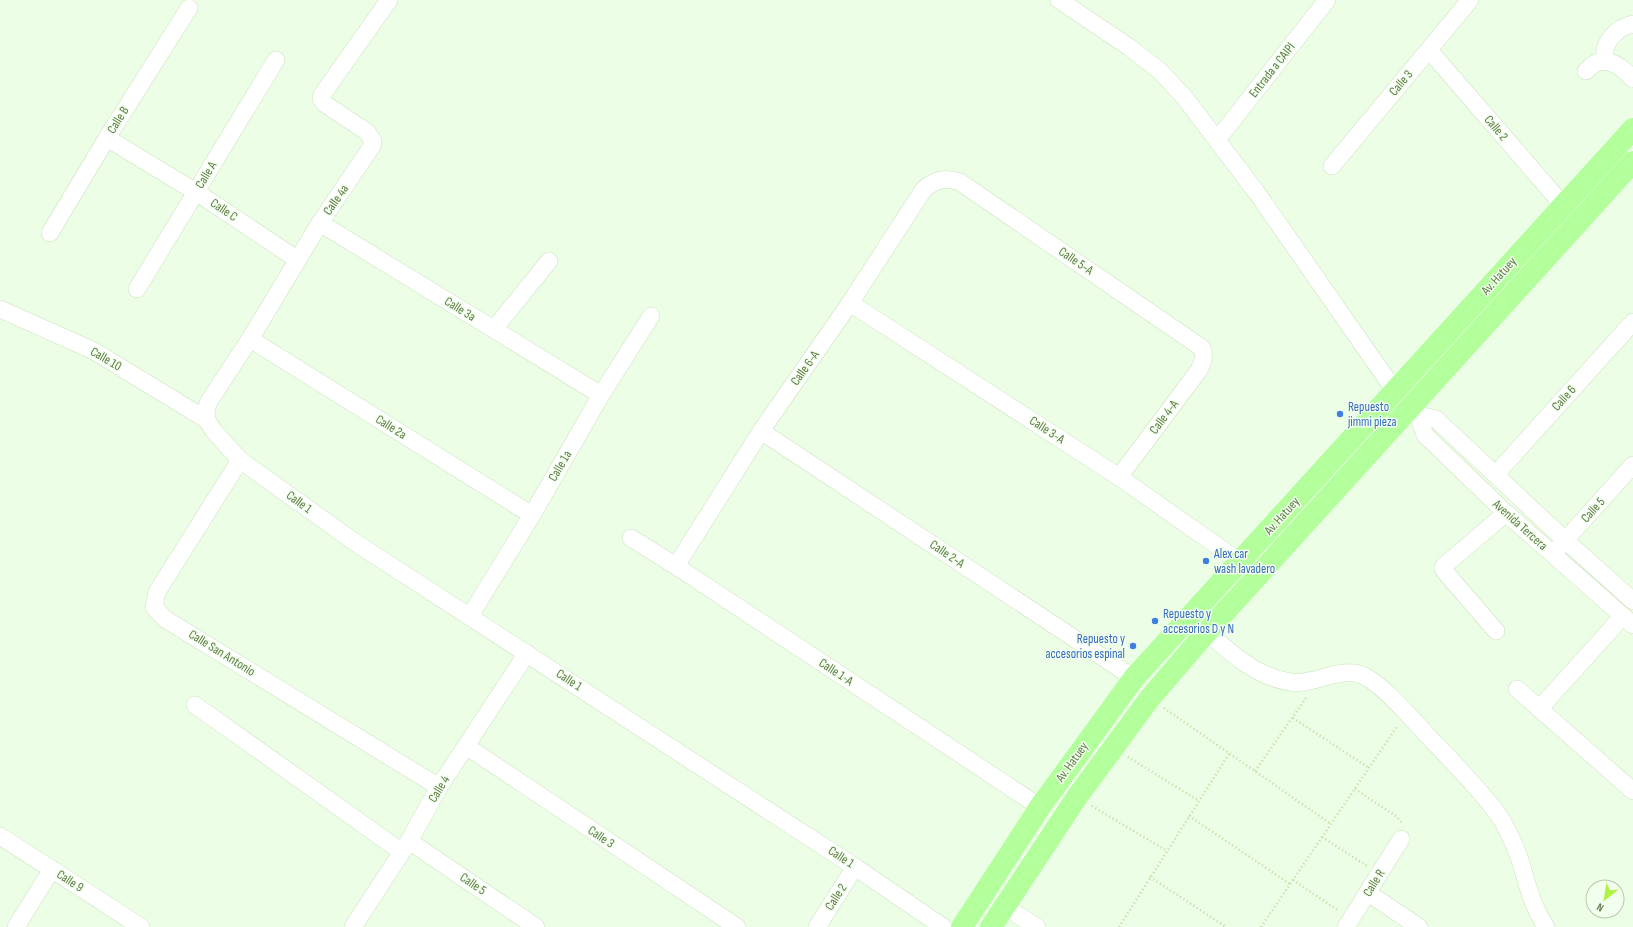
<svg xmlns="http://www.w3.org/2000/svg" width="1633" height="927" font-family="'Sofia Sans Condensed',sans-serif">
	<style>
		.lines { fill: none; stroke-linecap: round; stroke-linejoin: round }
		.minor-casing { stroke: #cbe2bd; stroke-width: 18 }
		.major-casing { stroke: #fff; stroke-width: 23 }
		.path { stroke: #badc9d; stroke-width: 2.5; stroke-dasharray: 1 3; stroke-linecap: butt }
		.minor { stroke: #fff; stroke-width: 17 }
		.major { stroke: #b2ff9c; stroke-width: 22 }
		.shop-dot { fill: #3f7fe0; stroke: #f2ffee; stroke-width: 1.5 }
		.labels { text-anchor: middle; dominant-baseline: central; stroke-width: 3; stroke-linejoin: round; paint-order: stroke }
		.street-label { font-size: 13px; fill: #617b48; stroke: #f2ffee }
		.shop-label { font-size: 13px; fill: #366cbe; stroke: #f2ffee; text-anchor: start }
	</style>
	<rect width="100%" height="100%" fill="#ecfee6"/>
	<g class="lines">
		<g class="minor-casing">
			<g id="minor">
				<polyline points="389,0 322,95 321,99 325,104 367,132 373,141 372,146 320,223 250,339 208,403 206,412 207,420 213,430 240,460 353,541 855,867 943,927"/>
				<polyline points="1059,0 1129,47 1160,71 1185,98 1257,193 1395,391"/>
				<polyline points="1429,50 1563,205"/>
				<path d="M1605,61C1602,43 1615,28 1633,24"/>
				<path d="M1586,71C1589,69 1593,64 1596,63C1610,57 1624,69 1633,79"/>
				<polyline points="107,138 196,192 298,260"/>
				<polyline points="1217,140 1327,0"/>
				<polyline points="1332,166 1470,0"/>
				<polyline points="320,223 601,395"/>
				<polyline points="50,233 107,138 189,8"/>
				<polyline points="137,289 276,60"/>
				<polyline points="850,303 1119,477 1226,552 1239,563"/>
				<polyline points="0,309 94,351 207,420"/>
				<polyline points="494,329 549,261"/>
				<polyline points="250,339 532,515"/>
				<polyline points="1411,407 1418,415 1425,435 1506,513 1633,625"/>
				<polyline points="1418,415 1436,419 1565,540 1633,601"/>
				<polyline points="761,431 1134,678"/>
				<polyline points="240,460 157,592 154,607 165,619 439,787"/>
				<polyline points="1496,474 1633,322"/>
				<polyline points="631,538 676,566 1040,807"/>
				<polyline points="1558,548 1633,465"/>
				<path d="M676,566L761,431L850,303L924,189C936,179 946,177 960,182L1202,348C1205,357 1203,362 1199,370L1119,477"/>
				<polyline points="470,616 532,515 601,395 651,316"/>
				<path d="M1190,616C1219,642 1250,676 1290,682C1316,686 1341,664 1366,677C1385,687 1412,719 1427,735C1449,758 1471,780 1490,804C1495,810 1501,817 1504,824C1510,835 1516,848 1520,860C1527,883 1532,906 1546,927"/>
				<polyline points="1496,631 1446,573 1443,568 1445,565 1506,513"/>
				<polyline points="1517,689 1633,791"/>
				<polyline points="195,705 402,852"/>
				<polyline points="1539,709 1623,616"/>
				<polyline points="466,746 737,927"/>
				<polyline points="0,836 141,927"/>
				<polyline points="409,841 536,927"/>
				<polyline points="1368,893 1419,927"/>
				<polyline points="1004,906 1037,927"/>
				<polyline points="16,927 52,869"/>
				<polyline points="353,927 409,841 439,787 527,653"/>
				<polyline points="817,927 855,867"/>
				<polyline points="1346,927 1401,839"/>
			</g>
		</g>
		<g class="major-casing">
			<g id="major">
				<polyline points="962,927 1040,807 1134,678 1633,129"/>
				<polyline points="991,927 1077,797 1150,698 1204,635 1633,162"/>
			</g>
		</g>
		<g class="path">
			<polyline points="1164,708 1331,824"/>
			<polyline points="1293,718 1369,768"/>
			<polyline points="1128,757 1199,801"/>
			<polyline points="1255,771 1306,698"/>
			<polyline points="1355,789 1397,817 1403,824"/>
			<polyline points="1092,806 1167,851"/>
			<polyline points="1189,816 1290,884"/>
			<polyline points="1322,837 1367,866"/>
			<polyline points="1150,877 1226,927"/>
			<polyline points="1293,880 1339,911"/>
			<polyline points="1119,927 1229,754"/>
			<polyline points="1261,927 1398,725"/>
		</g>
		<use href="#minor" class="minor"/>
		<use href="#major" class="major"/>
	</g>
	<g class="shop-dot">
		<circle cx="1340" cy="414" r="4"/>
		<circle cx="1206" cy="561" r="4"/>
		<circle cx="1155" cy="621" r="4"/>
		<circle cx="1133" cy="646" r="4"/>
	</g>
	<g class="labels">
		<g class="street-label">
			<text transform="translate(1272 70) rotate(-52)">Entrada a CAIPI</text>
			<text transform="translate(1401 83) rotate(-50)">Calle 3</text>
			<text transform="translate(118 120) rotate(-58)">Calle B</text>
			<text transform="translate(1496 128) rotate(50)">Calle 2</text>
			<text transform="translate(206 175) rotate(-59)">Calle A</text>
			<text transform="translate(336 200) rotate(-55)">Calle 4a</text>
			<text transform="translate(224 210) rotate(34)">Calle C</text>
			<text transform="translate(1076 261) rotate(34)">Calle 5-A</text>
			<text transform="translate(1499 276) rotate(-48)">Av. Hatuey</text>
			<text transform="translate(460 309) rotate(32)">Calle 3a</text>
			<text transform="translate(106 359) rotate(30)">Calle 10</text>
			<text transform="translate(805 368) rotate(-55)">Calle 6-A</text>
			<text transform="translate(1564 398) rotate(-48)">Calle 6</text>
			<text transform="translate(1164 417) rotate(-53)">Calle 4-A</text>
			<text transform="translate(391 427) rotate(32)">Calle 2a</text>
			<text transform="translate(1047 430) rotate(33)">Calle 3-A</text>
			<text transform="translate(560 466) rotate(-60)">Calle 1a</text>
			<text transform="translate(299 502) rotate(36)">Calle 1</text>
			<text transform="translate(1593 510) rotate(-48)">Calle 5</text>
			<text transform="translate(1282 516) rotate(-48)">Av. Hatuey</text>
			<text transform="translate(1520 525) rotate(42)">Avenida Tercera</text>
			<text transform="translate(947 554) rotate(34)">Calle 2-A</text>
			<text transform="translate(222 653) rotate(32)">Calle San Antonio</text>
			<text transform="translate(836 672) rotate(33)">Calle 1-A</text>
			<text transform="translate(569 680) rotate(33)">Calle 1</text>
			<text transform="translate(1072 762) rotate(-54)">Av. Hatuey</text>
			<text transform="translate(439 789) rotate(-59)">Calle 4</text>
			<text transform="translate(601 837) rotate(34)">Calle 3</text>
			<text transform="translate(841 857) rotate(33)">Calle 1</text>
			<text transform="translate(70 881) rotate(33)">Calle 9</text>
			<text transform="translate(1374 883) rotate(-58)">Calle R</text>
			<text transform="translate(473 884) rotate(34)">Calle 5</text>
			<text transform="translate(836 897) rotate(-57)">Calle 2</text>
		</g>
		<g class="shop-label">
			<text x="1348" y="407">Repuesto<tspan x="1348" dy="15">jimmi pieza</tspan></text>
			<text x="1214" y="554">Alex car<tspan x="1214" dy="15">wash lavadero</tspan></text>
			<text x="1163" y="614">Repuesto y<tspan x="1163" dy="15">accesorios D y N</tspan></text>
			<text x="1125" y="639" text-anchor="end">Repuesto y<tspan x="1125" dy="15">accesorios espinal</tspan></text>
		</g>
	</g>
	<g transform="translate(1605 899) rotate(210)"><circle r="19" fill="#f2ffee" stroke="#b8caac"/>
	<path d="M0-3L7 15L0 10L-7 15Z" fill="#b0f341"/>
	<text y="-6" font-size="11" font-weight="bold" text-anchor="middle" fill="#617b48">N</text>
	</g>
</svg>
